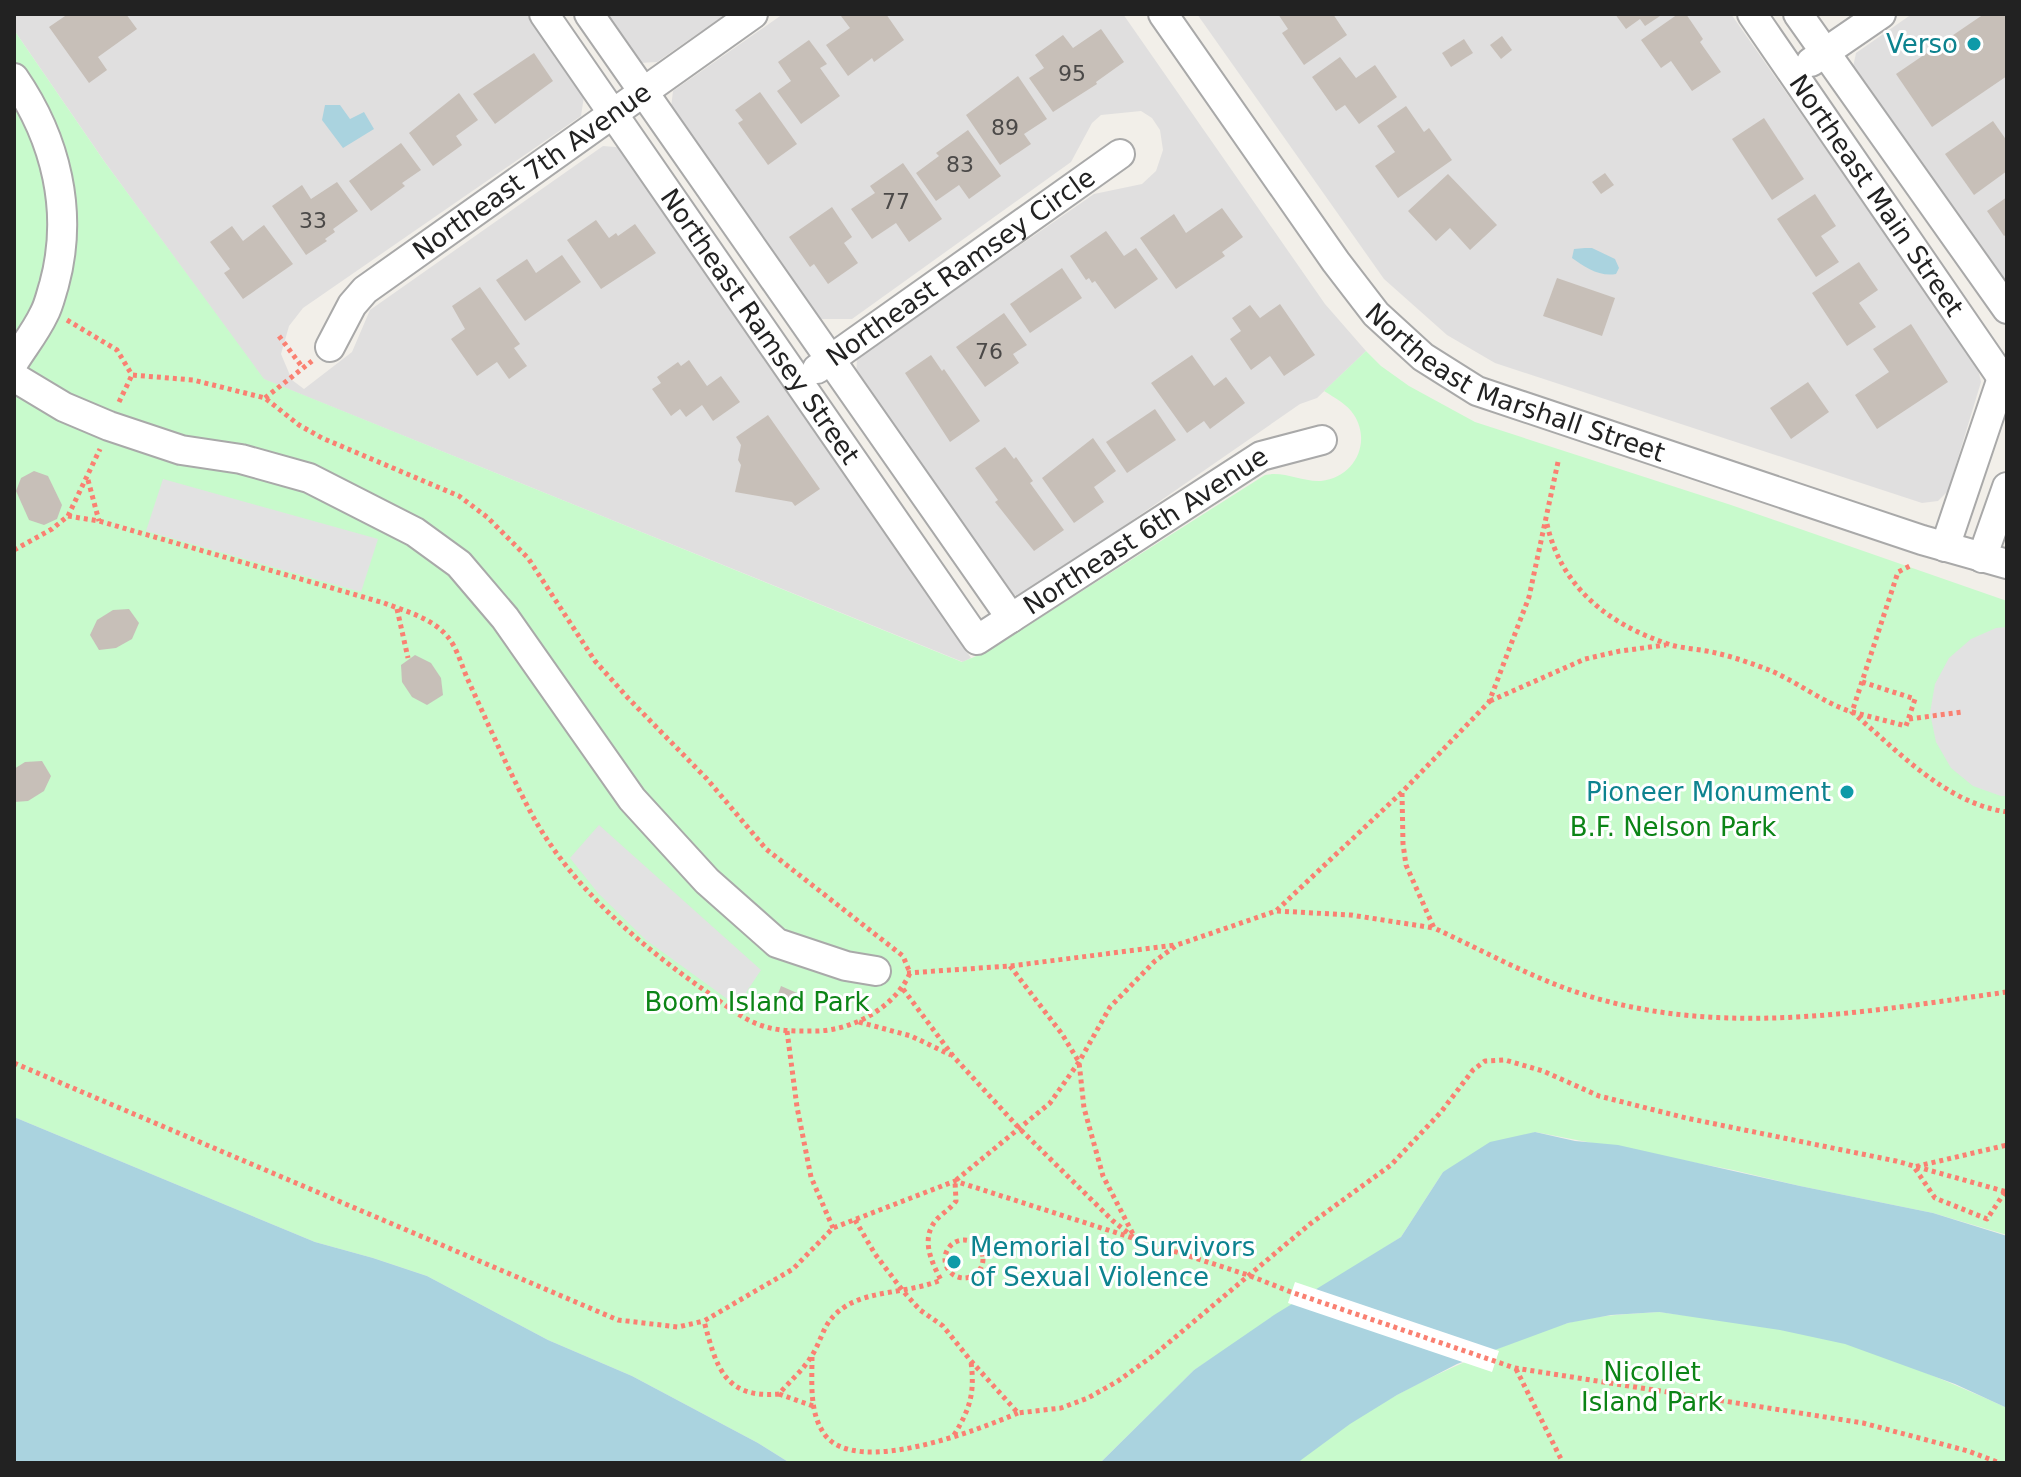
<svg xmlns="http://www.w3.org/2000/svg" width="2021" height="1477" font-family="'DejaVu Sans',sans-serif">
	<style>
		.residential { fill: #e0dfdf }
		.park { fill: #c8facc }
		.parking { fill: #e2e2e2 }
		.water { fill: #aad3df }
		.pier { fill: #fff }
		.building { fill: #c7bfb8 }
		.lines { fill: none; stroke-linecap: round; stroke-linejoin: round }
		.minor-casing { stroke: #a9a9a9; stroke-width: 32 }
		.path { stroke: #fa8072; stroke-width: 5; stroke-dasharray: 4 4; stroke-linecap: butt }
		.minor { stroke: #fff; stroke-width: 28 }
		.culture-dot { fill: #0f9aa8; stroke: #fff; stroke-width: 3 }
		.labels { text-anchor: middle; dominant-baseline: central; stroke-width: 6; stroke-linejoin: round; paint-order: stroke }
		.number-label { font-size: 22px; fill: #4b4948 }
		.culture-label { font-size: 26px; fill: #0d838f; stroke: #fff; text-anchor: end }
		.street-label { font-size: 26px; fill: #222; stroke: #fff }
		.park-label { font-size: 26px; fill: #0c8416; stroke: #fff }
	</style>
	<rect width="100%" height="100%" fill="#f2efe9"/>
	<g class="residential">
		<polygon points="14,14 527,14 584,96 581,116 303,308 289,326 281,354 292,380 304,389 352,352 370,310 603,146 627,148 971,658 963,662 263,379 104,161 14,30"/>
		<polygon points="605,14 726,14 657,62 639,63"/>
		<polygon points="783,14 1123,14 1325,304 1366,351 1317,398 1300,404 1023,596 1007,594 856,379 857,358 1094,194 1142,184 1156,171 1163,150 1160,130 1152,118 1141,111 1101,115 1092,123 1071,162 852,319 817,319 671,108 673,91"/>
		<polygon points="1197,14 1731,14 1977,365 1981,382 1948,491 1938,501 1922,503 1495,363 1447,335 1384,279"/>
		<polygon points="1912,14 2007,14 2007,293 1852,72 1856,53"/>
	</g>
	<g class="park">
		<path d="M14,30L104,161L264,379L962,662L986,652L1265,475C1285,471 1301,482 1321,481C1354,478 1372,443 1354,415C1347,404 1335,398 1324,391L1366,351L1381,366L1409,386L1475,422L1731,505L2007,601V1235L1933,1213L1800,1186L1733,1170L1535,1132L1443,1172L1401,1237L1194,1370L1100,1463H790L758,1443L632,1376L548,1340L427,1276L373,1258L315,1242L14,1117Z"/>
		<path d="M1659,1312C1721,1320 1787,1326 1847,1344C1902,1362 1955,1384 2007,1408V1463H1296C1357,1411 1430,1375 1504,1346C1525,1338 1546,1329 1568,1323C1598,1315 1629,1314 1659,1312Z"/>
	</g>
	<g class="parking">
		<polygon points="163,479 378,539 361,592 146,531"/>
		<polygon points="2007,627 2007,796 2001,796 1973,786 1951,768 1936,742 1930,713 1935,684 1949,658 1971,639 1996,628"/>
		<polygon points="599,825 761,970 737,1006 646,940 598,893 570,858"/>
	</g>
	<g class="water">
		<polygon points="325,105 340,105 350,119 364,112 374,129 343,148 322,120"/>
		<path d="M1585,248H1592L1615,259L1619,268L1616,274C1599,277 1585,267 1572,258L1574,249Z"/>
		<polygon points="14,1117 315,1242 373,1258 427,1276 548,1340 632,1376 758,1443 790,1463 14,1463"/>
		<polygon points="1535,1132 1575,1141 1618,1145 1800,1186 1933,1213 2007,1236 2007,1408 1955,1384 1845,1344 1780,1330 1659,1312 1611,1315 1568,1323 1457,1364 1397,1395 1350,1424 1297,1463 1100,1463 1194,1370 1274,1315 1401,1237 1443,1172 1490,1142"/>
	</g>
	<polygon class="pier" points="1295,1282 1499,1351 1492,1372 1288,1303"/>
	<g class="building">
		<polygon points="68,14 126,14 137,29 98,57 107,70 89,83 49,27"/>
		<polygon points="843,14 886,14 904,40 874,62 872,58 848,76 826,45 850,28 841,16"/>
		<polygon points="1278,14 1333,14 1347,35 1304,65 1282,33 1288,29"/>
		<polygon points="1615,14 1663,14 1645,26 1640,19 1626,29"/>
		<polygon points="1678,14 1686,14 1703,39 1700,42 1721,72 1692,91 1671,61 1661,68 1641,40"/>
		<polygon points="1984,14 2007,14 2007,76 1932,127 1896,74"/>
		<polygon points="1101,29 1124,62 1096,82 1097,84 1053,112 1029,78 1044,68 1035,55 1063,35 1073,48"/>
		<polygon points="1502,36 1512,50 1501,59 1490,45"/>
		<polygon points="1464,39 1473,53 1451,67 1442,53"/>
		<polygon points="809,40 827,64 820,68 840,96 801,124 777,91 791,81 778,62"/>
		<polygon points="534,53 553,81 495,124 473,94"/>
		<polygon points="1340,57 1356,78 1375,65 1397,97 1359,124 1345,105 1336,111 1312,77"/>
		<polygon points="1018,76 1047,119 1024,134 1031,144 1000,165 966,115"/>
		<polygon points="760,92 797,144 768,165 738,123 743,120 735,110"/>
		<polygon points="459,93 478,120 456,136 462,145 433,166 409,133"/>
		<polygon points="1406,106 1424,132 1429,128 1452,160 1398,198 1375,166 1395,152 1377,126"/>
		<polygon points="1764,118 1804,179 1772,200 1732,139"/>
		<polygon points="1993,121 2007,141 2007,171 1974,195 1945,154"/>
		<polygon points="968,130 1001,176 969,199 959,185 936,201 916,173 939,156 936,153"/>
		<polygon points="401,143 421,170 402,183 405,186 371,211 349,181"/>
		<polygon points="903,163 942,219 909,242 896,223 872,239 851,209 875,193 870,186"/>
		<polygon points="1605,173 1614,185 1601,194 1592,182"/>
		<polygon points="1448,174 1497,225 1470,250 1450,228 1436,241 1408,211"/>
		<polygon points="337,182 358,211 333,229 335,232 325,239 327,241 306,255 272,206 302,185 311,199"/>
		<polygon points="1815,194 1836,226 1821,236 1839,262 1816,277 1777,219"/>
		<polygon points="2007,197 2007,234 2004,236 1987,211"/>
		<polygon points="832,207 852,237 844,243 858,263 828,284 814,264 810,267 789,237"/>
		<polygon points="1222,208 1243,237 1222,252 1225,256 1176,289 1140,238 1174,214 1186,233"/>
		<polygon points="596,220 609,238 616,233 618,236 635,224 656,253 601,289 567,240"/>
		<polygon points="264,225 293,264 243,299 224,273 230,269 210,242 232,226 243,241"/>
		<polygon points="1106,231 1124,256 1136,248 1158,279 1115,309 1095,281 1092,283 1089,278 1086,280 1070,256"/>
		<polygon points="562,255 581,282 525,321 496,280 527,259 536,273"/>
		<polygon points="1859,262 1878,290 1859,303 1876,327 1847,346 1812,293"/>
		<polygon points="1062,268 1082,298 1030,333 1010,304"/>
		<polygon points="1557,278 1615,298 1602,336 1543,316"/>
		<polygon points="480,287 520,344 514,348 527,366 509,379 497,362 477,376 451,339 465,329 452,306"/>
		<polygon points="1280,304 1315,355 1284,376 1270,356 1251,370 1230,339 1241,331 1232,318 1250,305 1260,318"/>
		<polygon points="1004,313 1027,345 1013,354 1019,363 985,387 956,347"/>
		<polygon points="1911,324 1948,382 1877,429 1855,395 1889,372 1873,349"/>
		<polygon points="931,355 942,371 944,369 980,421 950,442 905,373"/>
		<polygon points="1192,355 1214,386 1226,377 1245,403 1210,429 1204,421 1187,433 1151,383"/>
		<polygon points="689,360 707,386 721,376 740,402 713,421 702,405 686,417 680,409 671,416 652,389 661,383 657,377 678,362 681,366"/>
		<polygon points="1808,382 1829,412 1791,439 1770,408"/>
		<polygon points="1155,409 1176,440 1127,473 1106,442"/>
		<polygon points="768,415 820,489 795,506 792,502 735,492 741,465 738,460 741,445 736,437"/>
		<polygon points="1093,438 1116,471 1094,487 1104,502 1074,523 1042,478"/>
		<polygon points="1005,447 1014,459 1016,457 1033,481 1030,483 1064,530 1034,551 995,502 998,500 975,468"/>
		<polygon points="34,471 48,476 62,505 57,519 44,525 29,520 16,491 21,478"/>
		<polygon points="129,609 139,623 132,639 116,648 99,650 90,635 97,620 113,610"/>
		<polygon points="415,655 431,663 441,678 443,695 427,705 412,697 402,682 401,665"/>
		<polygon points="42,761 51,776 44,791 28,801 14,802 14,769 25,762"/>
		<polygon points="781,986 797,993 792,1006 776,999"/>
	</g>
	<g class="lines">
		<g class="minor-casing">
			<g id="minor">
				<path id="s1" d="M544,14L977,640L1261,456L1322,440"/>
				<polyline points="589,14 1011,618"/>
				<path id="s2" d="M1163,14L1336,262L1376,314L1423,357L1477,391L1922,540L2007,564"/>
				<path id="s3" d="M1752,14L2002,378"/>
				<polyline points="1798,14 2007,309"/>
				<polyline points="1811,62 1881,14"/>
				<path d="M14,78C56,139 74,212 54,285C51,294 49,305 44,314C36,331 24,346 14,362"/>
				<path id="s4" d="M330,347L352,305L365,290L753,14"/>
				<path id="s5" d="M817,369L1120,154"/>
				<polyline points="14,377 64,407 109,426 181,450 241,459 309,478 415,532 459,564 505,618 632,799 707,881 777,943 846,966 876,971"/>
				<polyline points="1945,547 2002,378"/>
				<polyline points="1982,558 2007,487"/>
			</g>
		</g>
		<g class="path">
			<polyline points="67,320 117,350 132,375"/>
			<polyline points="279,336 303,368"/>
			<polyline points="265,398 312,361"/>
			<polyline points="119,402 132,375"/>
			<path d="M1558,462L1529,597L1489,702L1402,792L1276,911L1177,945L1155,961L1110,1007L1079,1062L1050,1103L955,1181L956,1201C951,1208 943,1213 937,1219C920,1238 931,1261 941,1280C910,1293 872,1290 846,1306C822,1321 824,1337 811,1357C803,1370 789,1382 779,1394C724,1399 716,1366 704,1321L793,1269L833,1228L955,1181L1248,1275L1291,1292L1515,1368L1863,1423L1968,1451L2000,1463"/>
			<polyline points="88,480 99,521"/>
			<path d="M68,516L99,521L384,603C405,611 432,618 447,636C457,647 462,667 468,680C488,724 508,769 530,811C570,886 638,944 707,992C724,1004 743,1020 763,1026C781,1032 799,1031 817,1031C854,1030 895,1007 910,973L903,956L766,849L707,779L628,698L595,661L528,558L487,517L459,496L322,438L299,425L265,398L193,380L132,375"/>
			<path d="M1547,524C1561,587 1608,624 1668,644C1683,649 1701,649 1716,653C1734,657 1753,664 1769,670C1798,682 1823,703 1852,712C1898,751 1945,803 2007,812"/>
			<polyline points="14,550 52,529 68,516 100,449"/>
			<polyline points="397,609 408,658"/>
			<polyline points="1862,682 1915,699 1906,726 1852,712 1898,572 1912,565"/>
			<polyline points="1490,701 1585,659 1620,651 1666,645"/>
			<polyline points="1909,719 1962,712"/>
			<path d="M1402,793L1403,844L1406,865L1434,928C1479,949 1527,975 1573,991C1715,1040 1863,1012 2007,992"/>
			<polyline points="1277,911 1351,915 1434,928"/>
			<polyline points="1010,966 1062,1034 1079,1062 1084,1108 1103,1176 1134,1236"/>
			<polyline points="907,973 1010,966 1176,945"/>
			<polyline points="903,989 953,1056 1019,1128 1113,1221 1133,1237"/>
			<polyline points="859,1022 911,1036 951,1055"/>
			<polyline points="787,1031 797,1107 811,1177 833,1228"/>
			<polyline points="14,1063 618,1320 678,1327 704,1321"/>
			<polyline points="2005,1192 1987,1219 1935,1198 1914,1167 2007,1145"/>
			<polyline points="855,1220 875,1254 903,1291 920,1310 943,1326 971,1361 1018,1413 1061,1408 1088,1398 1118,1381 1154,1355 1310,1224 1391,1165 1441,1112 1473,1070 1485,1061 1505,1060 1543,1071 1599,1096 1686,1118 1896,1161 2007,1192"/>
			<circle cx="964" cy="1259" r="19"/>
			<path d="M812,1357C812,1384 809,1413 825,1435C857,1477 978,1430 1018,1413"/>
			<polyline points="1516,1369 1563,1463"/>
			<polyline points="779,1394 813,1406"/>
			<path d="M954,1435C970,1409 975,1393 971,1362"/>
		</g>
		<use href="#minor" class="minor"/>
	</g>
	<g class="culture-dot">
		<circle cx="1974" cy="44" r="8"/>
		<circle cx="1847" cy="792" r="8"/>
		<circle cx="954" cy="1262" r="8"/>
	</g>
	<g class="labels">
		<g class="number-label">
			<text x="1072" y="73">95</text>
			<text x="1005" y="127">89</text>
			<text x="960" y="164">83</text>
			<text x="896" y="201">77</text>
			<text x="313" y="220">33</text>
			<text x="989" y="351">76</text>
		</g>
		<g class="culture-label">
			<text x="1958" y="44">Verso</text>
			<text x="1831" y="792">Pioneer Monument</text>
			<text x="970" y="1247" text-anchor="start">Memorial to Survivors<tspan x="970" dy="30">of Sexual Violence</tspan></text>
		</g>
		<g class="street-label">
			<text stroke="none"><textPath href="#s4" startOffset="272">Northeast 7th Avenue</textPath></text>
			<text stroke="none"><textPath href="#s3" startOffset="220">Northeast Main Street</textPath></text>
			<text stroke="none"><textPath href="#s5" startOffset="176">Northeast Ramsey Circle</textPath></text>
			<text stroke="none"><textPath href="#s1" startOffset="380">Northeast Ramsey Street</textPath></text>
			<text stroke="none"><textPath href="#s2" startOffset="526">Northeast Marshall Street</textPath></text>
			<text stroke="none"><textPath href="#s1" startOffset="962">Northeast 6th Avenue</textPath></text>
		</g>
		<g class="park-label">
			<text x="1673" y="827">B.F. Nelson Park</text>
			<text x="757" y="1002">Boom Island Park</text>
			<text x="1652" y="1372">Nicollet<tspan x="1652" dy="30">Island Park</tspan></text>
		</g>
	</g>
	<rect width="2021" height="1477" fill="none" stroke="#222222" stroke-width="32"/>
</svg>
